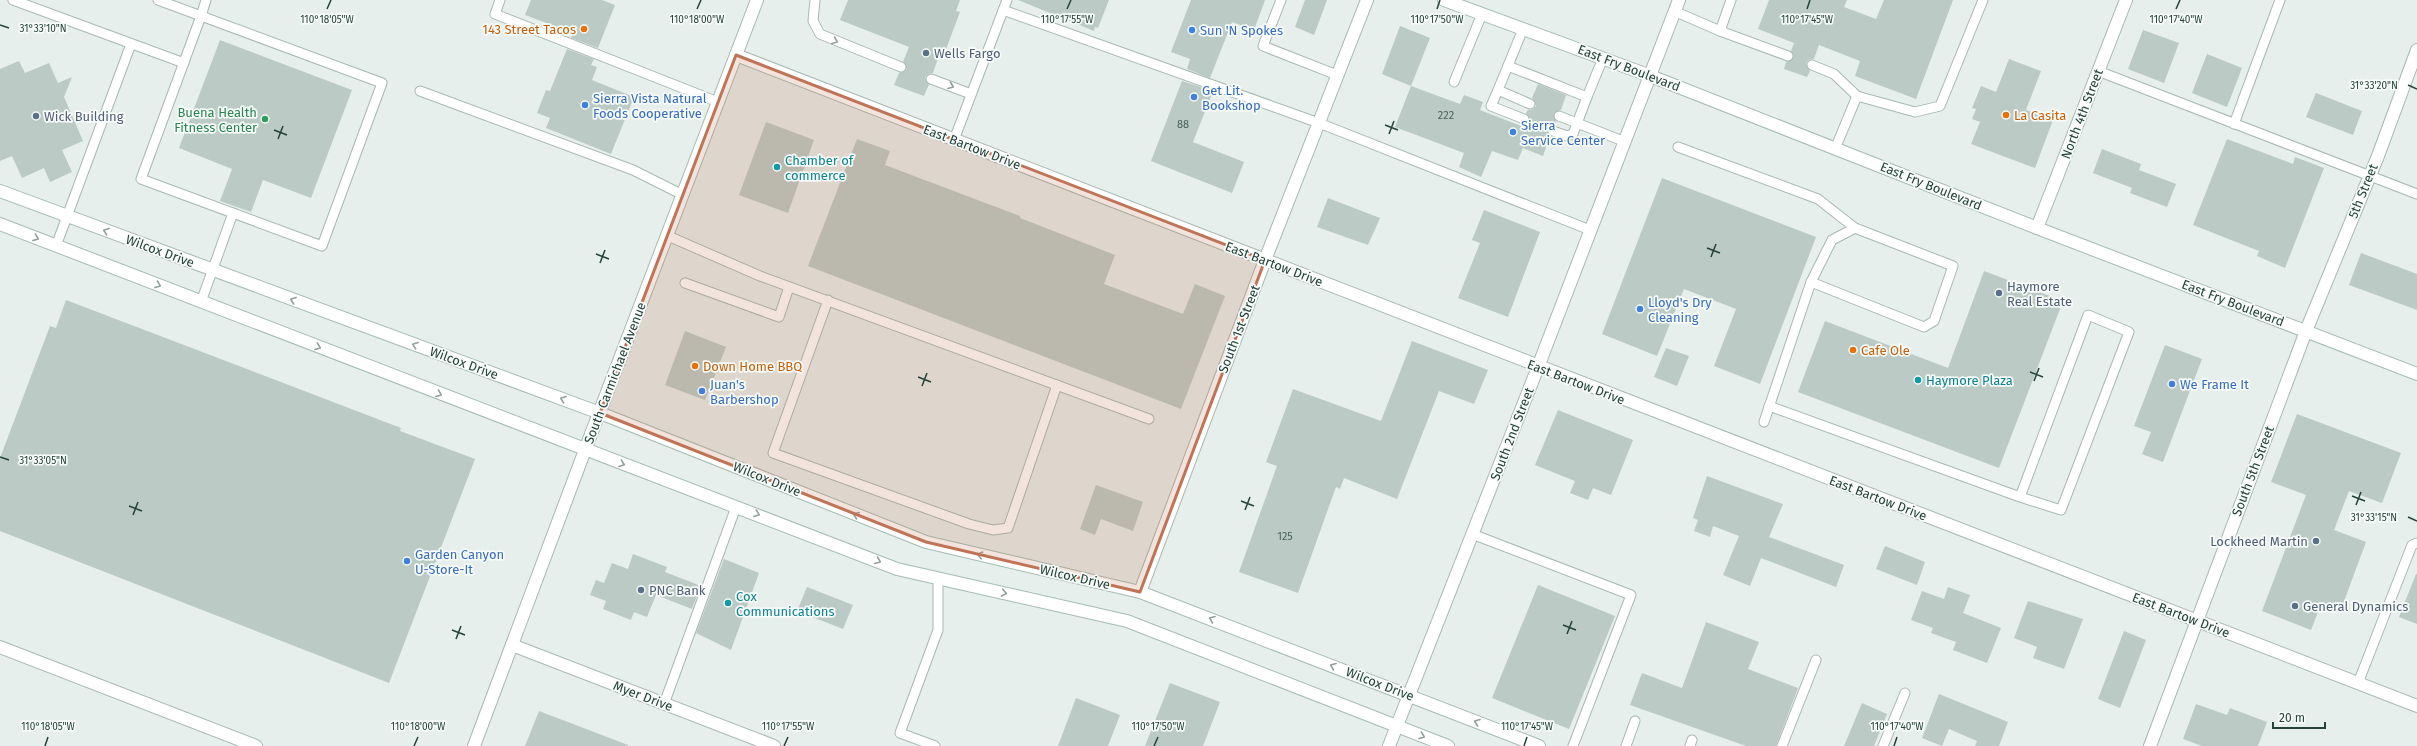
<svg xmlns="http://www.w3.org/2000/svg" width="2417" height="746" font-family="'Fira Sans',sans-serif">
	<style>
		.building { fill: #bbcac4 }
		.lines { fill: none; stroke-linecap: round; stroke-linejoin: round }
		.lane-casing { stroke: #a8b8b2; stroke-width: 11 }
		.street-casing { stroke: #a8b8b2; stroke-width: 14 }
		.secondary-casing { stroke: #a4bbb3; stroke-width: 14 }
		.lane { stroke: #fff; stroke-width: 9 }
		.street { stroke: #fff; stroke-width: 12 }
		.secondary { stroke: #fff; stroke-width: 12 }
		.oneway { stroke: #92a09c }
		.marked { fill: #c07456; fill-opacity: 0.2; stroke: #c07456; stroke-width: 3; stroke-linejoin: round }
		.ticks { fill: none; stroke: #24423a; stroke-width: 1.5 }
		.food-dot { fill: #e8710a; stroke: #f7fbf9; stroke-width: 1.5 }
		.shop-dot { fill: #3f7fe0; stroke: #f7fbf9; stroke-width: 1.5 }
		.service-dot { fill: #5c6f8a; stroke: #f7fbf9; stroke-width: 1.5 }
		.leisure-dot { fill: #2e9e5b; stroke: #f7fbf9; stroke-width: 1.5 }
		.culture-dot { fill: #0f9aa8; stroke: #f7fbf9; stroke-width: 1.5 }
		.labels { text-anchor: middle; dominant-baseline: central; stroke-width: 3.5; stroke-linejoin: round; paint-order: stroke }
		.number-label { font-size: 11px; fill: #4a645c }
		.food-label { font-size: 13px; fill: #c56008; stroke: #f7fbf9; text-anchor: start }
		.shop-label { font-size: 13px; fill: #366cbe; stroke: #f7fbf9; text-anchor: start }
		.service-label { font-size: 13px; fill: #4e5e75; stroke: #f7fbf9; text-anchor: start }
		.street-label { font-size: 13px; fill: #24423a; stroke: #f7fbf9 }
		.leisure-label { font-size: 13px; fill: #27864d; stroke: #f7fbf9; text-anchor: end }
		.culture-label { font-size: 13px; fill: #0d838f; stroke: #f7fbf9; text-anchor: start }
		.ticks-label { font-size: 10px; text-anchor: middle; fill: #24423a; stroke: #f7fbf9; stroke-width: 3.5; stroke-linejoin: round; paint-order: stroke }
	</style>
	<rect width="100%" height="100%" fill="#e6efeb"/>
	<g class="building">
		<polygon points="531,0 602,0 615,5 598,48 571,38 573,33 525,15"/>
		<polygon points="848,0 960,0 956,11 960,12 942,60 938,58 933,73 928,74 925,77 929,84 924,96 894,85 899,73 907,69 903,62 909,47 840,20"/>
		<polygon points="1018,0 1109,0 1098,28 1095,27 1094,31"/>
		<polygon points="1191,0 1265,0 1254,30 1232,22 1210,78 1187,69 1190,59 1171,52"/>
		<polygon points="1305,0 1327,0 1314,35 1295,27"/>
		<polygon points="1769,0 1847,0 1844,7 1876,19 1884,0 1953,0 1916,99 1855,76 1860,61 1819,45 1814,59 1809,60 1806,63 1810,71 1807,77 1784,69 1786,62 1793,58 1791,51 1794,43 1758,29"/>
		<polygon points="1400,26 1430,38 1411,86 1382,74"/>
		<polygon points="2143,30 2179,43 2164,83 2128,69"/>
		<polygon points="220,40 352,90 311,198 263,180 251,212 220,201 232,169 179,148"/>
		<polygon points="567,49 594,59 591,65 597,67 592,80 634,97 611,154 546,128 550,118 537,113 546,90 550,91"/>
		<polygon points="2207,54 2242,68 2227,107 2192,93"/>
		<polygon points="2009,59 2041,71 2026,110 2053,120 2035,168 1971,144 1980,122 1972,119 1976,109 1972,108 1981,86 1996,92"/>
		<polygon points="19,61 25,73 49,63 58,83 72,77 64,97 83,141 62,150 72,172 50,182 44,168 22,178 12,156 0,161 0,69"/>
		<polygon points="1182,81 1213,91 1193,142 1244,162 1232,193 1151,161"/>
		<polygon points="1538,84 1566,95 1561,110 1554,113 1556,121 1555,125 1548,129 1550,136 1543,156 1523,148 1518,160 1492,151 1481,177 1459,167 1464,153 1395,127 1411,86 1460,104 1464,95 1483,102 1480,110 1521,126 1525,125 1530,121 1526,113 1528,110 1533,109 1536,106 1532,98"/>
		<polygon points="2316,93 2362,111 2353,135 2306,117"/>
		<polygon points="766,122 814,140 788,213 739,195"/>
		<polygon points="857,139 890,151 885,165 1020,216 1020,218 1115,255 1104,284 1183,314 1195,284 1225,296 1181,409 808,266"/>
		<polygon points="2227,139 2293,164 2295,157 2324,168 2285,268 2257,256 2259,251 2193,225"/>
		<polygon points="2102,149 2141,164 2139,170 2176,184 2167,207 2130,193 2132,188 2093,173"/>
		<polygon points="1662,178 1816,237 1760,384 1714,366 1736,309 1684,289 1657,356 1602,334"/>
		<polygon points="1328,198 1380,218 1368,245 1317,227"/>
		<polygon points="1484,210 1540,232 1508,317 1458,298 1480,243 1472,240"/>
		<polygon points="2361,253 2417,274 2417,310 2349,285"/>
		<polygon points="1984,271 2063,301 1999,468 1798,392 1825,321 1948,368"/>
		<polygon points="66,300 401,428 400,431 475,459 389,683 0,531 0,458 50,326 56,328"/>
		<polygon points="685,331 726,347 705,400 665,385"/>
		<polygon points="1412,341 1488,370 1474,404 1439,391 1397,499 1344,478 1340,489 1336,487 1298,593 1239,572 1277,466 1266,462 1293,389 1381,421"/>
		<polygon points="2165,345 2202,359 2163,462 2142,454 2151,432 2134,426"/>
		<polygon points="1666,348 1689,356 1677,386 1654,377"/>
		<polygon points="1558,410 1633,440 1611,495 1593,488 1588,500 1570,493 1575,481 1535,465"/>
		<polygon points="2297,414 2401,453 2382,503 2349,491 2334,530 2366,542 2340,612 2321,604 2311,630 2262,611 2306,495 2271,482"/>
		<polygon points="1707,476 1783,504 1769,537 1844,565 1836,587 1761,558 1750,586 1723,575 1739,536 1713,526 1710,537 1694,531 1698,520 1693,518"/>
		<polygon points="1096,485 1143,502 1133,531 1101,519 1095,535 1080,529"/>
		<polygon points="1885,546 1925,562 1917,585 1876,569"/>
		<polygon points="633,554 667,567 665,572 701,586 692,609 656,595 647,617 634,612 631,620 603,609 606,601 590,595 596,580 604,583 612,563 628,569"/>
		<polygon points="724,559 759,573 731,650 696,633"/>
		<polygon points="2416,574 2417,574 2417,624 2399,617"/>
		<polygon points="1538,585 1615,616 1569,729 1492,698"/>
		<polygon points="807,587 853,605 843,629 797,611"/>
		<polygon points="1948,587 1970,595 1963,613 2001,628 1987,663 1953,650 1956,642 1931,633 1933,628 1911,620 1922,591 1944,599"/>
		<polygon points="2028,601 2083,619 2064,669 2033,658 2037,647 2014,638"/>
		<polygon points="1706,622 1759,642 1748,669 1798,688 1776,746 1746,746 1630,705 1642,673 1682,688"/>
		<polygon points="2124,631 2146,640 2120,708 2098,699"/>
		<polygon points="1170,683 1220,702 1203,746 1145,746"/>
		<polygon points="1939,694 2008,722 1999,746 1975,746 1977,741 1949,729 1942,746 1922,738"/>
		<polygon points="1076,698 1120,715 1108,746 1058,746"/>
		<polygon points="1862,703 1887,714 1874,746 1844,746"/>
		<polygon points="2196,704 2227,715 2230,708 2267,722 2258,746 2202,746 2183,739"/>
		<polygon points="539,711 628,745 628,746 525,746"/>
	</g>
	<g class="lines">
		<g class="lane-casing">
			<g id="lane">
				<polyline points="13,0 184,63"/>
				<polyline points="158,0 382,83 322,246 141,179 201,16 206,0"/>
				<polyline points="500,0 495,14 718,102"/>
				<polyline points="815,0 813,21 820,34 901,67"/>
				<polyline points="1281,0 1263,46 1337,75"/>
				<polyline points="1003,10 1319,123 1590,230"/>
				<polyline points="1674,11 1720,31 1731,0"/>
				<polyline points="1523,29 1498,90 1530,104"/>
				<polyline points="1720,31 1788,56"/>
				<polyline points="1812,65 1834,74 1857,96"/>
				<polyline points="1508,66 1587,97 1603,58"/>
				<polyline points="2098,71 2417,194"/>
				<polyline points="931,79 971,94"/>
				<polyline points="1454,82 1482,14"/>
				<polyline points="1498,90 1491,106 1524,119"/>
				<polyline points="420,91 633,170 683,195"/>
				<polyline points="1559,116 1623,141"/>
				<polyline points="2234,124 2280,0"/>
				<polyline points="1553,131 1567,136 1573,134 1587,97"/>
				<polyline points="954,140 1007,0"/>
				<polyline points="1678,147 1818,199 1855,228 1953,266 1934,321 1924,327 1811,282"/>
				<polyline points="1835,149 1857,96 1915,112 1940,106 1983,0"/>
				<polyline points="668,236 760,276 1149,419"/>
				<polyline points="56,246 131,44"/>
				<polyline points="685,283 779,317 789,287"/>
				<polyline points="828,300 773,453 969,524 993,530 1008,528 1057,385"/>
				<polyline points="201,302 233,213"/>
				<polyline points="1769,406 2020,497 2061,510 2129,332 2088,315 2020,497"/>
				<polyline points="1764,422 1811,282 1832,240 1855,228"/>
				<polyline points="1472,534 1631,595 1573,746"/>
				<polyline points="2358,683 2412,545 2417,543"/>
				<polyline points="664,704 736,507"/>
				<polyline points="935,746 900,733 938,630 938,579"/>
				<polyline points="1626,746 1635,721"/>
				<polyline points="1690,746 1692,740"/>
				<polyline points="1782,746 1816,660"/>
				<polyline points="1883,746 1905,693"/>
			</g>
		</g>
		<g class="street-casing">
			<g id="street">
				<polyline points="736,55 2417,706"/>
				<polyline points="2037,228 2126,0"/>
				<polyline points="1140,592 1265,260 1367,0"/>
				<polyline points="512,645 774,746"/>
				<polyline points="0,647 256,746"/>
				<polyline points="474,746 585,450"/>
				<polyline points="1389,746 1538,367 1679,0"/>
				<polyline points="2150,746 2306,331 2378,156 2417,50"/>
			</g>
		</g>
		<g class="secondary-casing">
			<g id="secondary">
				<polyline points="1444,0 1648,75 2037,228 2417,374"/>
				<polyline points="0,191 600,413 926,542 1140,592 1539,746"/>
				<polyline points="0,224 897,569 1127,621 1448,746"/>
				<polyline points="585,450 757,0"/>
			</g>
		</g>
		<use href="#lane" class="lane"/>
		<use href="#street" class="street"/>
		<use href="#secondary" class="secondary"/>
	</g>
	<defs><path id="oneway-chevron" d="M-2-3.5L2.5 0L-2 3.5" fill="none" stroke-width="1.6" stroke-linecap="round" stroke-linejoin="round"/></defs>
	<g class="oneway">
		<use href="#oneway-chevron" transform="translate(835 41) rotate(23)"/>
		<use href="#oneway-chevron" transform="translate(951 86) rotate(21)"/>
		<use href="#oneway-chevron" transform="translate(106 231) rotate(-160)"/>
		<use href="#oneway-chevron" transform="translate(36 238) rotate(21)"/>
		<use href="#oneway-chevron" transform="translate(158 285) rotate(21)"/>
		<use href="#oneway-chevron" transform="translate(293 300) rotate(-160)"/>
		<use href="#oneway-chevron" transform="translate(415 345) rotate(-160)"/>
		<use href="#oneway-chevron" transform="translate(318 347) rotate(21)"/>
		<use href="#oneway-chevron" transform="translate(439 394) rotate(21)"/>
		<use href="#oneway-chevron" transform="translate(563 399) rotate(-160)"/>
		<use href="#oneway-chevron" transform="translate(622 464) rotate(20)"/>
		<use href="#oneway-chevron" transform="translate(757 514) rotate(20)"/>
		<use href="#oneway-chevron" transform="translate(856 515) rotate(-158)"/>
		<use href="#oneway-chevron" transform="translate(980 555) rotate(-167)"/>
		<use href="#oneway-chevron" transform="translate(878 561) rotate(22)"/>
		<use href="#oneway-chevron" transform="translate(1004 593) rotate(11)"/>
		<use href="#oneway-chevron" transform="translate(1212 619) rotate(-159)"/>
		<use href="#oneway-chevron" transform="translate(1333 666) rotate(-159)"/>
		<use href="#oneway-chevron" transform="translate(1477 722) rotate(-159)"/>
		<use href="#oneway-chevron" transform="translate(1422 736) rotate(21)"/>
	</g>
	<path class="marked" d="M736,55L1265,260L1140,592L926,542L600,413Z"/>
	<path class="ticks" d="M327,9L331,0M697,9L701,0M1067,9L1071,0M1437,9L1440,0M1807,9L1810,0M2176,9L2180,0M0,25L9,28M2408,85L2417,89M1385,125L1398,130M274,130L287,135M1389,134L1394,121M278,139L283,126M1707,248L1720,253M596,254L609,259M1711,257L1716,244M600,263L605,250M2030,372L2043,377M918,377L931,382M2034,381L2039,368M922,386L927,373M0,457L9,460M2352,496L2365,501M1241,501L1254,506M2356,505L2361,492M129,506L142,511M1245,510L1250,497M133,515L138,502M2408,517L2417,521M1563,625L1576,630M452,630L465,635M1567,634L1572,621M456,639L461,626M45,746L48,737M414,746L418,737M784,746L788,737M1154,746L1158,737M1524,746L1527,737M1894,746L1897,737"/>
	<g class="food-dot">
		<circle cx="584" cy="29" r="4"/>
		<circle cx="2006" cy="115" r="4"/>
		<circle cx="1853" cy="350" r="4"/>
		<circle cx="695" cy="366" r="4"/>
	</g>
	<g class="shop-dot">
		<circle cx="1192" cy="30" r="4"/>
		<circle cx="1194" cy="97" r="4"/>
		<circle cx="585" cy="105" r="4"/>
		<circle cx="1513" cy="132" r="4"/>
		<circle cx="1640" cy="309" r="4"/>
		<circle cx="2172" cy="384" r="4"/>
		<circle cx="702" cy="391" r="4"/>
		<circle cx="407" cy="561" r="4"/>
	</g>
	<g class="service-dot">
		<circle cx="926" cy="53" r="4"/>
		<circle cx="36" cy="116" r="4"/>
		<circle cx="1999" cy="293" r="4"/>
		<circle cx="2316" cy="541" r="4"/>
		<circle cx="641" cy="590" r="4"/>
		<circle cx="2295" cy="606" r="4"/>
	</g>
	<circle class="leisure-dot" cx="265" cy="119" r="4"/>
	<g class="culture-dot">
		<circle cx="777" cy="167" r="4"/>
		<circle cx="1918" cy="380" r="4"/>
		<circle cx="728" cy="603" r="4"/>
	</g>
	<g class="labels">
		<g class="number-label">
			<text x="1446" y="115">222</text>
			<text x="1183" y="124">88</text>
			<text x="1285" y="536">125</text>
		</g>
		<g class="food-label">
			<text x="576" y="29" text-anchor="end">143 Street Tacos</text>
			<text x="2014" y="115">La Casita</text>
			<text x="1861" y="350">Cafe Ole</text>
			<text x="703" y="366">Down Home BBQ</text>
		</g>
		<g class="shop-label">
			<text x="1200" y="30">Sun 'N Spokes</text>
			<text x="1202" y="90">Get Lit.<tspan x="1202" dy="15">Bookshop</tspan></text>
			<text x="593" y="98">Sierra Vista Natural<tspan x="593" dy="15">Foods Cooperative</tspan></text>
			<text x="1521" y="125">Sierra<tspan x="1521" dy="15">Service Center</tspan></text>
			<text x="1648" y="302">Lloyd's Dry<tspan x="1648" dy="15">Cleaning</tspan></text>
			<text x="710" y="384">Juan's<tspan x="710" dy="15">Barbershop</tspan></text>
			<text x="2180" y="384">We Frame It</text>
			<text x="415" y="554">Garden Canyon<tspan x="415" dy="15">U-Store-It</tspan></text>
		</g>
		<g class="service-label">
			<text x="934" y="53">Wells Fargo</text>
			<text x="44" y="116">Wick Building</text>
			<text x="2007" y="286">Haymore<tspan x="2007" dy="15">Real Estate</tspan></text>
			<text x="2308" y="541" text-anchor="end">Lockheed Martin</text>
			<text x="649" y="590">PNC Bank</text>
			<text x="2303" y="606">General Dynamics</text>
		</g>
		<g class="street-label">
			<text transform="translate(1629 68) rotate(21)">East Fry Boulevard</text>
			<text transform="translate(2082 114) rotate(-69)">North 4th Street</text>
			<text transform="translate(972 147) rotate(21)">East Bartow Drive</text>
			<text transform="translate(1931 186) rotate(22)">East Fry Boulevard</text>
			<text transform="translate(2363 191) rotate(-68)">5th Street</text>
			<text transform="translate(160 251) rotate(20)">Wilcox Drive</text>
			<text transform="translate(1274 264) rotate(21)">East Bartow Drive</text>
			<text transform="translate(2233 303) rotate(21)">East Fry Boulevard</text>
			<text transform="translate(1239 329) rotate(-69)">South 1st Street</text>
			<text transform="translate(464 363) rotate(20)">Wilcox Drive</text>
			<text transform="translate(615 373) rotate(-69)">South Carmichael Avenue</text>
			<text transform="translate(1576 382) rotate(21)">East Bartow Drive</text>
			<text transform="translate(1512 434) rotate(-69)">South 2nd Street</text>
			<text transform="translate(2253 471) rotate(-69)">South 5th Street</text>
			<text transform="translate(767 479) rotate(22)">Wilcox Drive</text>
			<text transform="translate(1878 498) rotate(21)">East Bartow Drive</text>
			<text transform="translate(1075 577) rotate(13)">Wilcox Drive</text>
			<text transform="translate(2181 615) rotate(21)">East Bartow Drive</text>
			<text transform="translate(1380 684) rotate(21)">Wilcox Drive</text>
			<text transform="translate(643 696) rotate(21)">Myer Drive</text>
		</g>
		<g class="leisure-label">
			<text x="257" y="112">Buena Health<tspan x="257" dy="15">Fitness Center</tspan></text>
		</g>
		<g class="culture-label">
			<text x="785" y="160">Chamber of<tspan x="785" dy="15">commerce</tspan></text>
			<text x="1926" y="380">Haymore Plaza</text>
			<text x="736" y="596">Cox<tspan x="736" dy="15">Communications</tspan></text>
		</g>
	</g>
	<g class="ticks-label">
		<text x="327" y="23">110°18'05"W</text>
		<text x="697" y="23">110°18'00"W</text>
		<text x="1067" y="23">110°17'55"W</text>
		<text x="1437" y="23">110°17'50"W</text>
		<text x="1807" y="23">110°17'45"W</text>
		<text x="2176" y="23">110°17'40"W</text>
		<text x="43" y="32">31°33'10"N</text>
		<text x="2374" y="89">31°33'20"N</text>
		<text x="43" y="464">31°33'05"N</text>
		<text x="2374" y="521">31°33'15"N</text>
		<text x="48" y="730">110°18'05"W</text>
		<text x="418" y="730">110°18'00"W</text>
		<text x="788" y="730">110°17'55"W</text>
		<text x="1158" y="730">110°17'50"W</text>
		<text x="1527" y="730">110°17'45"W</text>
		<text x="1897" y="730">110°17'40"W</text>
	</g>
	<path d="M2273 722v6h52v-6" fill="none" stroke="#24423a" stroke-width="2"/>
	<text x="2279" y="722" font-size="12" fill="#24423a" stroke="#f7fbf9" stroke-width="3" paint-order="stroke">20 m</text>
</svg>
